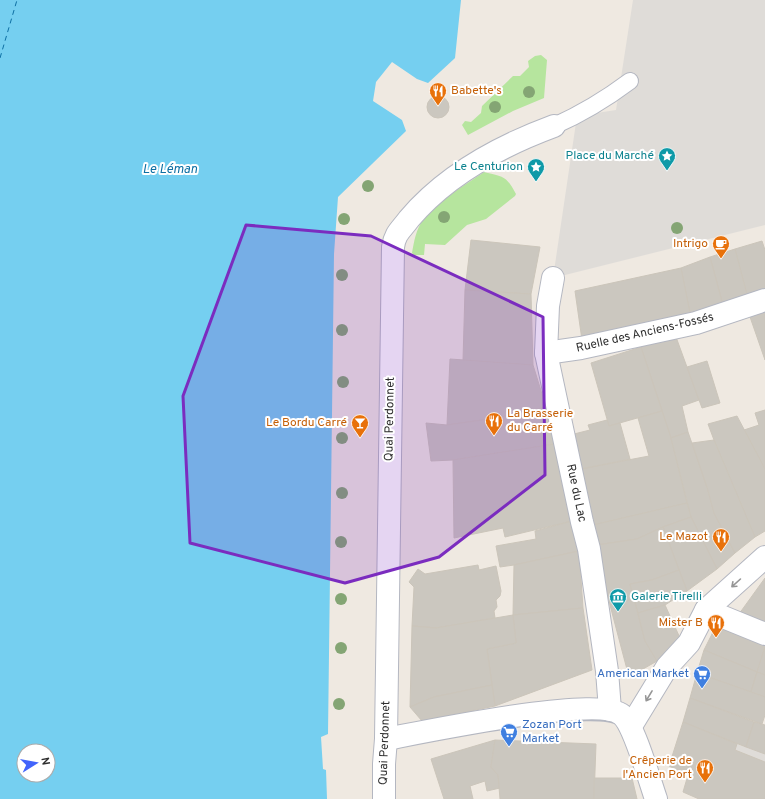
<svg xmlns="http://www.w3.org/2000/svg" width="765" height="799" font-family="Overpass,sans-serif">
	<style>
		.green { fill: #b6e59e }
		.plaza { fill: #dfdcd8 }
		.water { fill: #75cff0; fill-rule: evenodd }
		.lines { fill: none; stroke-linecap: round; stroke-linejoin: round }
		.ferry { stroke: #0d6fa3; stroke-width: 1; stroke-dasharray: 5 4; stroke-linecap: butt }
		.building { fill: #cbc7bf; stroke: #cbc5ba }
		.lane-casing { stroke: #b4b7c1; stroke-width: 18 }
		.street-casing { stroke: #b4b7c1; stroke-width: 24 }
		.lane { stroke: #fff; stroke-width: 16 }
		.street { stroke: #fff; stroke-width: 22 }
		.tree { fill: #84a574 }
		.oneway { stroke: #969696 }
		.marked { fill: #7b2cbf; fill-opacity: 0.2; stroke: #7b2cbf; stroke-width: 3; stroke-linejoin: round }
		.labels { text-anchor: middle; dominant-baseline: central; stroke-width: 4; stroke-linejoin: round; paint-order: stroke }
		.food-label { font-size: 12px; fill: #c56008; stroke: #fff; text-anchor: end }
		.culture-label { font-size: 12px; fill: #0d838f; stroke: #fff; text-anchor: end }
		.street-label { font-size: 12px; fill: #2e2e2e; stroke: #fff }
		.shop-label { font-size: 12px; fill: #366cbe; stroke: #fff; text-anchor: end }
		.water-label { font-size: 13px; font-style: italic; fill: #0d6fa3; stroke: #fff }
	</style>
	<rect width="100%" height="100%" fill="#efe9e1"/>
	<g class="green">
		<polygon points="541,55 547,60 544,98 513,111 468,135 462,125 465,121 471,122 481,113 482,106 513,76 520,76 529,67 528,61 535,56"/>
		<path d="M484,172C503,177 506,175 516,194L515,196L486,219L467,225L445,245L425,244L424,255H414L412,253C414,242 416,229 423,220C433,204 468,183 484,172Z"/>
	</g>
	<g class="plaza">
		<polygon points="633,0 765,0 765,225 553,278 577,116 616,110"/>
		<polygon points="737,744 765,754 765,762 735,750"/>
	</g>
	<path class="water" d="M0,0H461L455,58L454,59L428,83L417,79L392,62L376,82L373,101L402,120L406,131L338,197L334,254L328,734L321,737L323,769L326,770L327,799H0ZM24,751H48V775H24Z"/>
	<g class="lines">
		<polyline class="ferry" points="0,58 17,0"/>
	</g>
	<g class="building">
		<circle cx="438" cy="107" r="11"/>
		<polygon points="471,240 540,247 531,294 465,290"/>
		<polygon points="762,241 765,250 765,297 749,302 735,249"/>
		<polygon points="735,249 749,302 724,309 710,257"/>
		<polygon points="710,257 724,309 691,318 681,268"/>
		<polygon points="681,268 691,318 582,340 575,291"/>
		<polygon points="465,290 531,294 533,365 463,361"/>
		<polygon points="765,308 765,360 749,314"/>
		<polygon points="676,337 699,400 682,406 688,432 671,438 641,347"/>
		<polygon points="641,347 662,411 609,426 591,363"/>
		<polygon points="450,359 533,365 546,407 497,418 447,425"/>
		<polygon points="707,361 720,403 702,408 687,367"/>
		<polygon points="546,407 555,444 453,460 431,461 426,423 447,425 497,418"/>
		<polygon points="765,410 765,469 744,430 759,425 755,413"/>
		<polygon points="662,411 671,438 687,503 593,525 581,469 649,456 638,418"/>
		<polygon points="737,416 765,469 765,531 755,537 714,440 708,424"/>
		<polygon points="607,420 609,426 620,423 630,459 581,469 574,434 590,430 588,425"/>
		<polygon points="688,432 707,487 714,513 735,553 717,569 691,517 671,438"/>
		<polygon points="714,440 755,537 735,553 714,513 707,487 692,443"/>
		<polygon points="555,444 572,521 505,537 503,528 454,538 453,460"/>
		<polygon points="687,503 691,517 663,527 637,539 597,545 593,525"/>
		<polygon points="691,517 717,569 687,591 663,527"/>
		<polygon points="572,521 579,551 514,565 500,567 496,546 536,539 535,531"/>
		<polygon points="663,527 679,570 652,580 630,584 634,599 610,605 597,545 637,539"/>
		<polygon points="579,551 583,608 513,615 514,565"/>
		<polygon points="478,565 479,570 496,566 501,591 500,596 496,600 497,607 494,611 495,618 436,628 412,626 414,587 409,582 418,569 425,574"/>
		<polygon points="679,570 687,591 665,605 638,613 630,584 652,580"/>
		<polygon points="765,578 765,625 739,614"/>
		<polygon points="634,599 645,641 657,661 629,677 610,605"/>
		<polygon points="665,605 680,638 657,661 645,641 638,613"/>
		<polygon points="583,608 592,670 495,706 487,649 516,643 513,615"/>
		<polygon points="513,615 516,643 487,649 492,685 434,697 410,707 412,626 436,628"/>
		<polygon points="716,626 765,643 765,647 757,672 704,650"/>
		<polygon points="765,647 765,675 757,672"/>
		<polygon points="704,650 757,672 751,692 697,673"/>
		<polygon points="757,672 765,675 765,697 751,692"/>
		<polygon points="697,673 765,697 765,715 762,724 690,698"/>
		<polygon points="492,685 495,706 422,721 410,707 434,697"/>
		<polygon points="690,698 754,722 746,747 683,722"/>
		<polygon points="683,722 737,744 735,750 765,762 765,799 699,799 683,792 688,775 669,766"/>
		<polygon points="754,722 765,725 765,754 746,747"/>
		<polygon points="495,740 491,767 498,775 500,788 487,791 485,781 470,786 473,799 444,799 431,759"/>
		<polygon points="495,740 596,744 594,799 500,799 498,775 491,767"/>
		<polygon points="594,778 632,778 637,799 594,799"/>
	</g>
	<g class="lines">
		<g class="lane-casing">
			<path id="lane" d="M554,126C581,114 606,99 630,81"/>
		</g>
		<g class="street-casing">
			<g id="street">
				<polyline points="553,278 548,306 546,353 582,522 589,549 607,671 610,710"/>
				<polyline points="546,353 581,348 696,323 765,300"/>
				<polyline points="706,610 765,634"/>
				<polyline points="631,726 667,667 689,643 706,610 765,557"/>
				<path d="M386,739C423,732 599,695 622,715C634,725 650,782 656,799"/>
				<path d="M384,799V764L386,739L393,247C395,233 401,230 409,219C447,174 500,146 554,126"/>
			</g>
		</g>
		<use href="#lane" class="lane"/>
		<use href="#street" class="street"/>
	</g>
	<g class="tree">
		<circle cx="529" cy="92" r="6"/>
		<circle cx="495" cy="107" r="6"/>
		<circle cx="368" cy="186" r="6"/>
		<circle cx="444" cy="217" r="6"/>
		<circle cx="344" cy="219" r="6"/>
		<circle cx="677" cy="228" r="6"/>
		<circle cx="342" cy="275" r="6"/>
		<circle cx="342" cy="330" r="6"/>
		<circle cx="343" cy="382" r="6"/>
		<circle cx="342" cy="438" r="6"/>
		<circle cx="342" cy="493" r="6"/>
		<circle cx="341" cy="542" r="6"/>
		<circle cx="341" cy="599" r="6"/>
		<circle cx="341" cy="648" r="6"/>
		<circle cx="339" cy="704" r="6"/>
	</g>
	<defs><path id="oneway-shaft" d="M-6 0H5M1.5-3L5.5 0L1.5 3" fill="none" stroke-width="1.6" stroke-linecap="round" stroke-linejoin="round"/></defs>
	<g class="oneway">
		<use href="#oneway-shaft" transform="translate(736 583) rotate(138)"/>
		<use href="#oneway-shaft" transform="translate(649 696) rotate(121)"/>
	</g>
	<path class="marked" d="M246,225L371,236L543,317L545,475L439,557L345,583L190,543L183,396Z"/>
	<defs>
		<g id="restaurant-pin" transform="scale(0.9)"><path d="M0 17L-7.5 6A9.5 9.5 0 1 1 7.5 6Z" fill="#e8710a" stroke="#fff"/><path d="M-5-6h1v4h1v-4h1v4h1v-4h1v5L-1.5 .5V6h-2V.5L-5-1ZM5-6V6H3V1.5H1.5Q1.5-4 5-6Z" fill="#fff"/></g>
		<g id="sight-pin" transform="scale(0.9)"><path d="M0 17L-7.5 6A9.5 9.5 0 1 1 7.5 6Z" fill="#0f9aa8" stroke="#fff"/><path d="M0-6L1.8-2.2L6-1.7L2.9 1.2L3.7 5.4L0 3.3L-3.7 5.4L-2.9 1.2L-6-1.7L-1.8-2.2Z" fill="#fff"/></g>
		<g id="cafe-pin" transform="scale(0.9)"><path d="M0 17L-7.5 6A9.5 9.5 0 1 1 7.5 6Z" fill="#e8710a" stroke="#fff"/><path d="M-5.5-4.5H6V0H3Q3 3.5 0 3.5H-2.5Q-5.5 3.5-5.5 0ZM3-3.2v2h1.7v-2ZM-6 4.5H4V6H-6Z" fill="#fff"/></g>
		<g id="bar-pin" transform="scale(0.9)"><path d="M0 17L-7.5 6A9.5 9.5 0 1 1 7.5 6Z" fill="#e8710a" stroke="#fff"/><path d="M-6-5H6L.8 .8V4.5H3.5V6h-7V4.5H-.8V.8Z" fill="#fff"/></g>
		<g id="museum-pin" transform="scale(0.9)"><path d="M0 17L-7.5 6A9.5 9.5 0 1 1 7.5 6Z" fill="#0f9aa8" stroke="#fff"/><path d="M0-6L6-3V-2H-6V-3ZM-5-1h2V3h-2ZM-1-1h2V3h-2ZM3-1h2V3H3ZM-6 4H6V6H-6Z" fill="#fff"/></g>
		<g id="supermarket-pin" transform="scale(0.9)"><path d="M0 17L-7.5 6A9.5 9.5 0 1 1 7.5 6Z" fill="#3f7fe0" stroke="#fff"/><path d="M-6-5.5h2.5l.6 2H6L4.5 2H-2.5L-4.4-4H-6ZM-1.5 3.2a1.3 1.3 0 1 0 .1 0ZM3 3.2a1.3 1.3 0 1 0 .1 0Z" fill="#fff"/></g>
	</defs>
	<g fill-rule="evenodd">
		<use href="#restaurant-pin" x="438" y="91"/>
		<use href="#sight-pin" x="667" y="156"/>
		<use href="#sight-pin" x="536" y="167"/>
		<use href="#cafe-pin" x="721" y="244"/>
		<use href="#restaurant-pin" x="494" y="421"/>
		<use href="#bar-pin" x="360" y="423"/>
		<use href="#restaurant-pin" x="721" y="537"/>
		<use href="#museum-pin" x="618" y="597"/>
		<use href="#restaurant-pin" x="716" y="623"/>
		<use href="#supermarket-pin" x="702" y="674"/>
		<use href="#supermarket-pin" x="509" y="732"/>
		<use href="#restaurant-pin" x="705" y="768"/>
	</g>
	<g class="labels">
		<g class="food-label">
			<text x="451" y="91" text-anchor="start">Babette's</text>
			<text x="708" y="244">Intrigo</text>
			<text x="507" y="414" text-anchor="start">La Brasserie<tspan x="507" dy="14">du Carré</tspan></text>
			<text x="347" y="423">Le Bordu Carré</text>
			<text x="708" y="537">Le Mazot</text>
			<text x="703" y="623">Mister B</text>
			<text x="692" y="761">Crêperie de<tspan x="692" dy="14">l'Ancien Port</tspan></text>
		</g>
		<g class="culture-label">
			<text x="654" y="156">Place du Marché</text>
			<text x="523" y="167">Le Centurion</text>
			<text x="631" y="597" text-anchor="start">Galerie Tirelli</text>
		</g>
		<g class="street-label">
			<text transform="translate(645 333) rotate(-13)">Ruelle des Anciens-Fossés</text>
			<text transform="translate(390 419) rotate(-89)">Quai Perdonnet</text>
			<text transform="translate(576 493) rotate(78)">Rue du Lac</text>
			<text transform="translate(385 743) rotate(-88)">Quai Perdonnet</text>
		</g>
		<g class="shop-label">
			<text x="689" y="674">American Market</text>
			<text x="522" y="725" text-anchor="start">Zozan Port<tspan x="522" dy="14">Market</tspan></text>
		</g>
		<g class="water-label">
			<text x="170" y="170">Le Léman</text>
		</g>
	</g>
	<g transform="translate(36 763) rotate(79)"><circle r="19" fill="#ffffff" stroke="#ababab"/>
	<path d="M0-3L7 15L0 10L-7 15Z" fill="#4264fb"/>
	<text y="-6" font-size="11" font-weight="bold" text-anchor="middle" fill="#2e2e2e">N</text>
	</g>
</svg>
